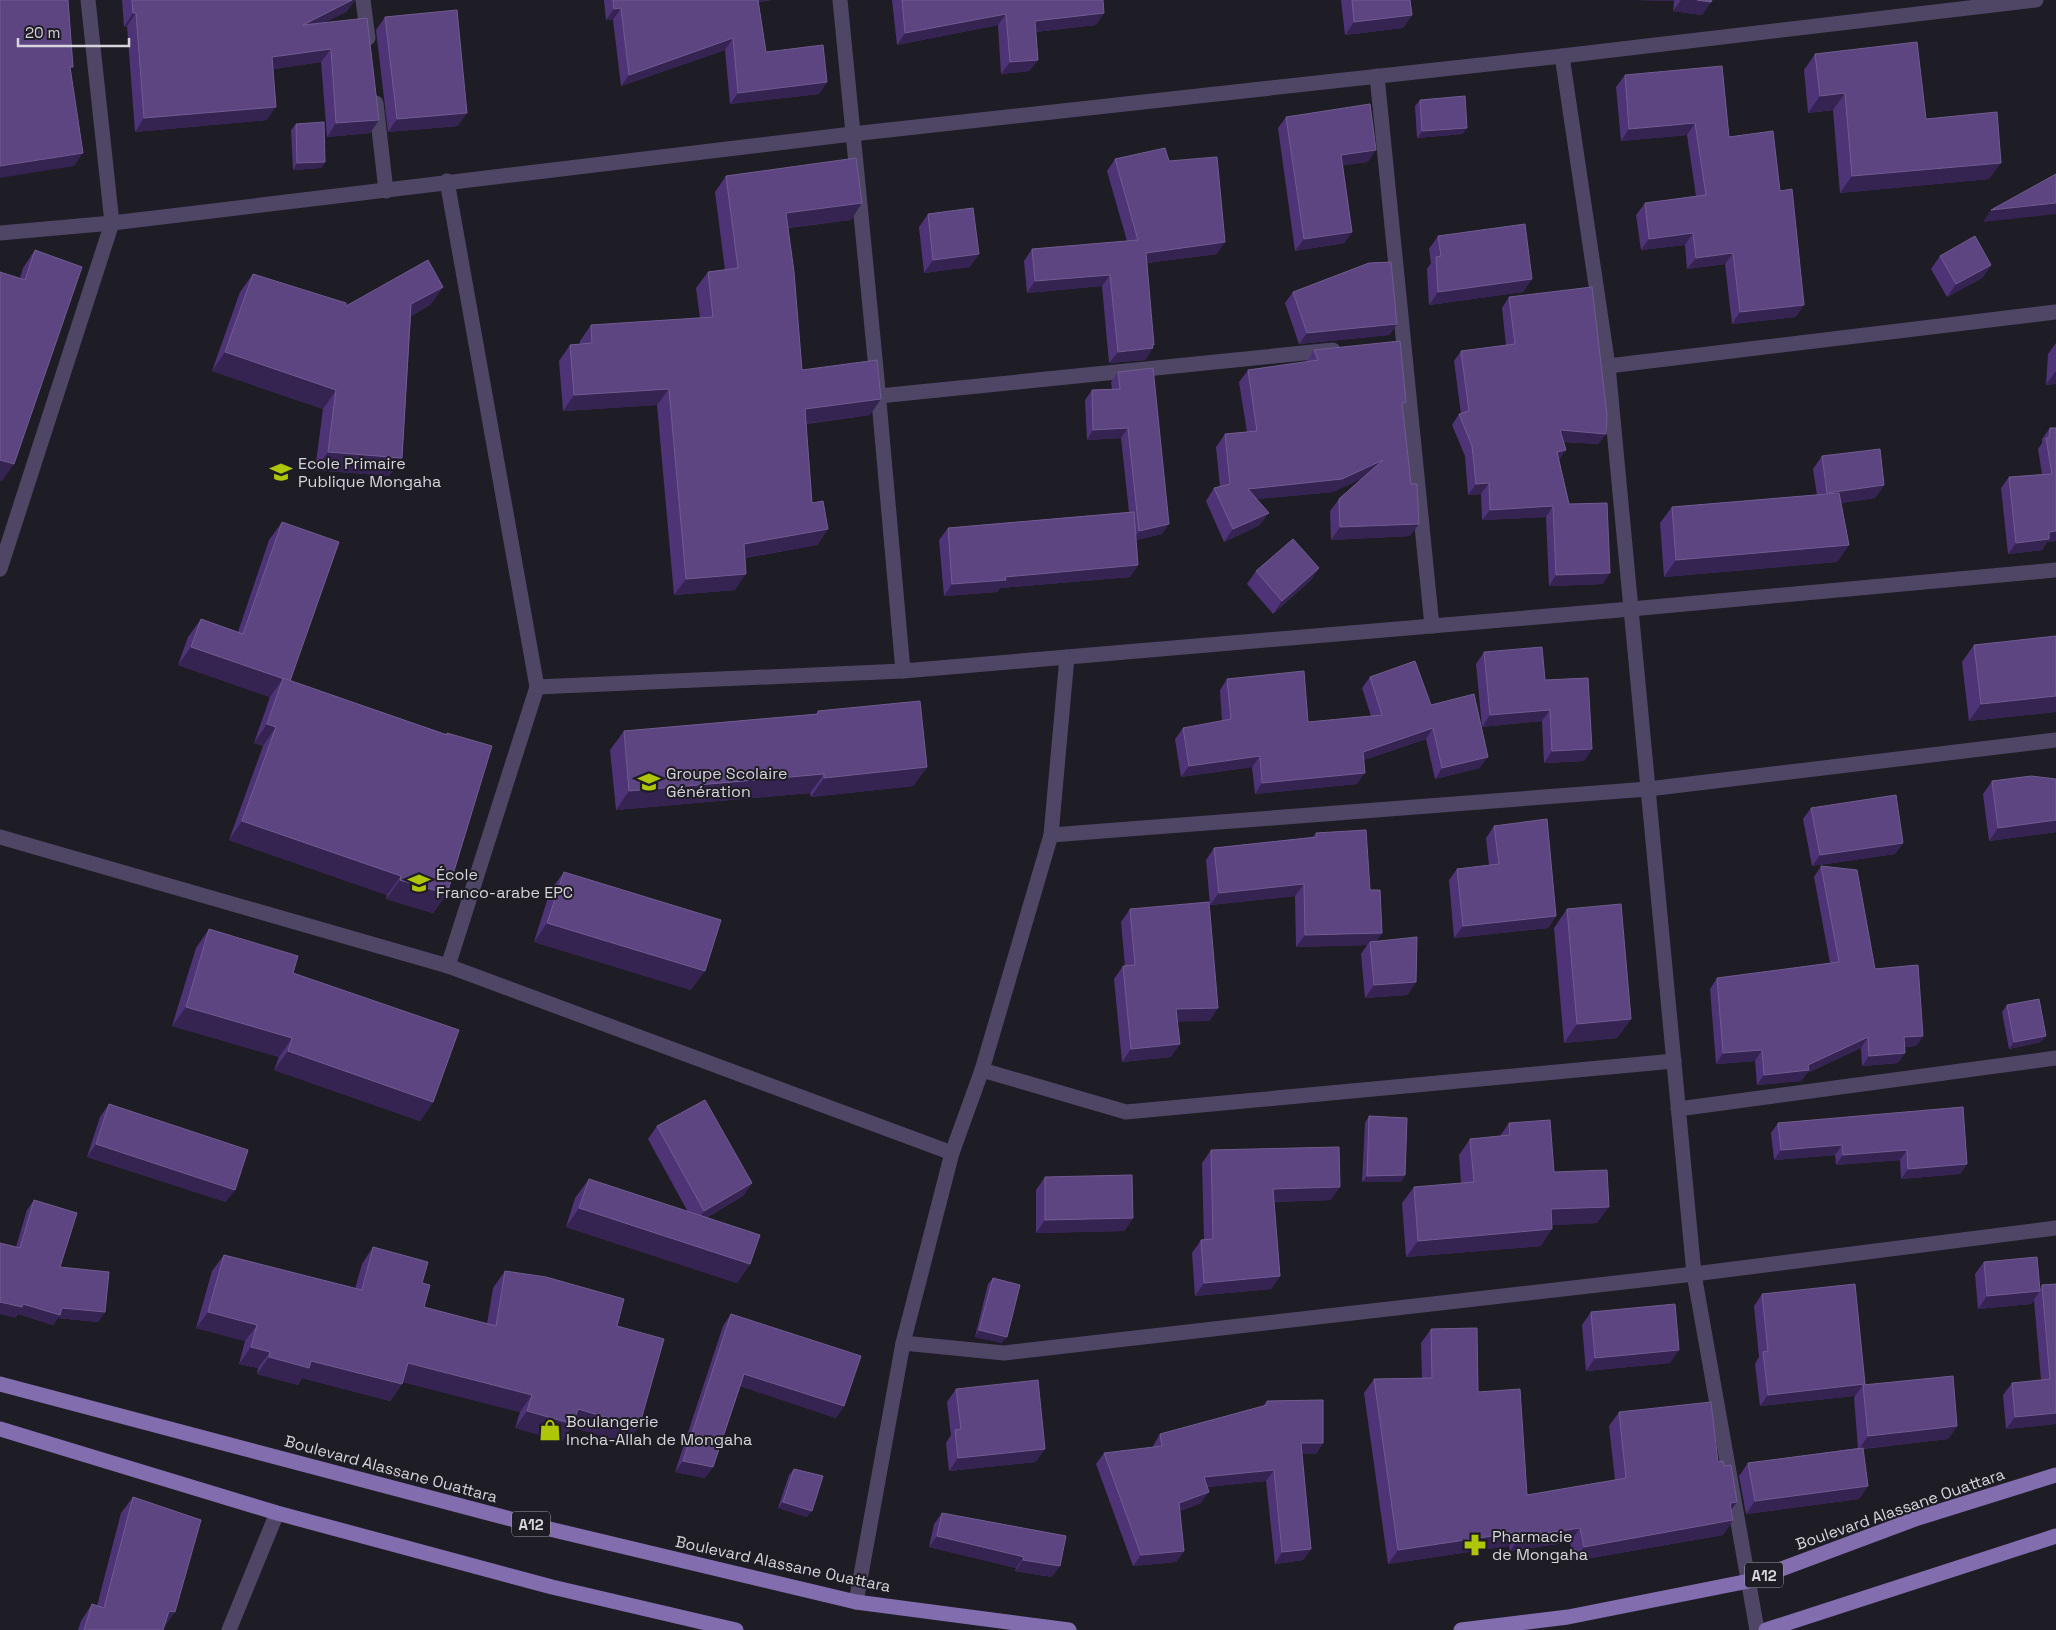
<svg xmlns="http://www.w3.org/2000/svg" width="2056" height="1630" font-family="'Space Grotesk',sans-serif">
	<style>
		.lines { fill: none; stroke-linecap: round; stroke-linejoin: round }
		.minor { stroke: #4f4666; stroke-width: 15 }
		.primary { stroke: #826daf; stroke-width: 15 }
		.wall { fill: #4e3477 }
		.shaded-wall { fill: #352352 }
		.building { fill: #5d4582; stroke: #705c90 }
		.labels { text-anchor: middle; dominant-baseline: central; stroke-width: 4; stroke-linejoin: round; paint-order: stroke }
		.shield { fill: #1e1c24; stroke: #a09ea4; stroke-width: 1 }
		.shield-label { font-size: 15px; font-weight: bold; fill: #d7d5db }
		.poi-label { font-size: 16px; fill: #d7d5db; stroke: #1e1c24; text-anchor: start }
		.street-label { font-size: 16px; fill: #d7d5db; stroke: #1e1c24 }
	</style>
	<rect width="100%" height="100%" fill="#1e1c24"/>
	<g class="lines">
		<g class="minor">
			<polyline points="363,0 368,38"/>
			<polyline points="840,0 877,379 903,671"/>
			<polyline points="1562,56 1608,366 1694,1274 1757,1630"/>
			<polyline points="1377,76 1432,626"/>
			<polyline points="376,103 386,191"/>
			<polyline points="447,181 537,687 448,966"/>
			<polyline points="0,233 112,223 852,134 1562,56 2036,0"/>
			<polyline points="1608,366 2056,312"/>
			<polyline points="879,396 1333,350"/>
			<polyline points="0,569 112,223 88,0"/>
			<polyline points="537,687 903,671 1631,609 2056,570"/>
			<polyline points="1051,835 1648,789 2056,740"/>
			<polyline points="0,837 448,966 952,1153"/>
			<polyline points="982,1070 1126,1112 1674,1061"/>
			<polyline points="1678,1109 2056,1058"/>
			<polyline points="903,1343 1004,1353 1694,1274 2056,1228"/>
			<polyline points="856,1602 903,1343 952,1153 982,1070 1051,835 1067,657"/>
			<polyline points="229,1630 277,1513"/>
		</g>
		<g class="primary">
			<polyline points="0,1384 541,1527 856,1602 1069,1630"/>
			<polyline points="0,1429 277,1513 552,1587 736,1630"/>
			<polyline points="1461,1630 1568,1617 1749,1581 1918,1518 2056,1475"/>
			<polyline points="1766,1630 2056,1536"/>
		</g>
	</g>
	<g class="wall">
		<polygon points="122,0 355,0 346,12 325,22 379,120 370,133 327,137 321,62 273,69 267,120 135,132 127,26 124,27"/>
		<polygon points="604,0 772,0 758,2 766,52 827,82 819,94 730,104 725,50 621,86 613,20 606,20"/>
		<polygon points="892,0 1103,0 1104,13 1096,25 1035,32 1038,60 1029,71 1001,74 998,25 897,45"/>
		<polygon points="1341,0 1410,0 1412,15 1403,28 1345,35"/>
		<polygon points="1637,0 1712,0 1711,2 1702,15 1673,11 1674,1"/>
		<polygon points="385,17 458,126 388,132 376,30"/>
		<polygon points="1815,54 1989,179 1840,193 1833,110 1808,113 1804,70"/>
		<polygon points="1625,75 1729,137 1796,317 1732,324 1725,264 1687,269 1685,245 1641,250 1636,215 1645,203 1696,196 1687,135 1621,141 1616,87"/>
		<polygon points="1420,100 1463,134 1417,138 1415,106"/>
		<polygon points="1286,117 1368,162 1343,165 1352,232 1344,243 1295,251 1278,128"/>
		<polygon points="296,124 325,162 321,168 293,170 291,130"/>
		<polygon points="1115,159 1169,161 1217,254 1147,263 1153,347 1145,360 1109,363 1102,286 1027,293 1024,261 1032,249 1127,241 1107,171"/>
		<polygon points="726,176 862,203 851,220 788,228 802,370 870,415 806,424 812,503 828,529 817,545 745,558 735,590 674,595 657,405 563,411 559,361 570,345 580,344 580,341 591,325 700,318 696,288 708,272 725,270 715,192"/>
		<polygon points="928,214 970,267 924,273 919,227"/>
		<polygon points="1438,236 1532,279 1523,292 1429,305 1427,269 1431,263 1429,249"/>
		<polygon points="35,250 2,481 0,481 0,272 20,278 23,268"/>
		<polygon points="1940,256 1991,265 1982,278 1947,297 1931,269"/>
		<polygon points="253,274 346,306 443,287 430,305 411,316 402,458 389,476 315,470 323,409 212,371 240,292"/>
		<polygon points="1293,292 1397,324 1389,335 1299,344 1285,303"/>
		<polygon points="1509,297 1606,434 1598,444 1564,442 1559,460 1569,504 1603,584 1549,586 1546,517 1482,520 1481,494 1468,495 1465,456 1452,425 1459,414 1461,414 1454,361 1461,351 1506,345 1502,308"/>
		<polygon points="2056,343 2056,384 2046,385 2048,354"/>
		<polygon points="1314,350 1403,407 1410,536 1331,540 1330,511 1339,499 1362,478 1333,492 1257,499 1260,525 1224,542 1206,501 1214,488 1220,487 1216,447 1225,434 1247,432 1239,382 1248,370 1306,362"/>
		<polygon points="1118,372 1162,534 1136,540 1138,565 1130,577 1000,588 997,592 944,596 939,540 948,528 1129,512 1121,438 1087,440 1085,400 1092,390 1112,389 1111,382"/>
		<polygon points="2050,428 2056,428 2056,541 2047,542 2042,550 2008,554 2001,488 2009,477 2042,474 2038,449 2042,443 2042,439"/>
		<polygon points="1822,456 1884,485 1875,498 1841,503 1849,545 1837,562 1664,577 1660,523 1672,507 1817,495 1813,469"/>
		<polygon points="282,522 290,681 446,734 447,733 447,894 433,913 386,899 387,895 229,840 263,746 254,743 270,697 178,665 188,637 201,619 238,632 269,540"/>
		<polygon points="1319,568 1310,581 1273,614 1247,584 1256,571"/>
		<polygon points="2056,636 2056,712 1969,721 1962,662 1974,645"/>
		<polygon points="1484,652 1545,680 1592,749 1584,761 1544,763 1542,721 1482,727 1476,664"/>
		<polygon points="1370,677 1431,705 1480,768 1435,779 1426,739 1364,760 1357,784 1255,794 1252,767 1181,777 1175,739 1183,728 1222,721 1220,690 1227,679 1308,722 1371,716 1362,688"/>
		<polygon points="818,711 927,767 913,786 811,797 810,793 616,810 610,750 624,731 816,714"/>
		<polygon points="2056,779 2056,832 1989,841 1983,794 1992,781"/>
		<polygon points="1811,808 1903,843 1895,854 1812,866 1803,819"/>
		<polygon points="1494,826 1556,916 1548,928 1454,938 1449,880 1457,869 1489,865 1486,838"/>
		<polygon points="1316,833 1370,890 1382,933 1376,941 1416,982 1407,995 1365,998 1361,954 1367,945 1296,947 1295,896 1210,905 1206,860 1214,848 1313,837"/>
		<polygon points="1821,866 1875,969 1923,1036 1916,1046 1904,1047 1898,1063 1862,1066 1861,1048 1807,1073 1801,1081 1757,1085 1755,1061 1716,1064 1710,989 1717,978 1830,963 1814,877"/>
		<polygon points="564,872 691,990 534,942 550,891"/>
		<polygon points="1130,909 1218,1008 1209,1021 1178,1021 1171,1057 1122,1062 1114,979 1123,966 1125,966 1121,922"/>
		<polygon points="1567,909 1631,1019 1617,1038 1564,1043 1554,928"/>
		<polygon points="209,929 293,973 433,1102 420,1121 274,1070 279,1057 172,1026 196,948"/>
		<polygon points="2007,1005 2041,1042 2009,1049 2002,1012"/>
		<polygon points="109,1104 226,1202 87,1157 100,1117"/>
		<polygon points="1963,1107 1967,1164 1960,1174 1901,1179 1900,1160 1836,1165 1835,1155 1774,1160 1771,1133 1778,1123"/>
		<polygon points="1369,1116 1405,1175 1401,1182 1362,1182 1365,1123"/>
		<polygon points="1509,1123 1554,1172 1597,1223 1552,1225 1541,1246 1406,1257 1402,1203 1414,1187 1461,1183 1459,1155 1470,1139 1500,1136"/>
		<polygon points="657,1126 752,1183 743,1196 706,1218 750,1264 737,1283 566,1227 575,1198 589,1179 688,1212 648,1139"/>
		<polygon points="1211,1150 1331,1200 1274,1202 1280,1276 1271,1289 1195,1296 1192,1253 1201,1240 1204,1240 1202,1163"/>
		<polygon points="1045,1177 1133,1218 1124,1231 1036,1233 1036,1190"/>
		<polygon points="34,1200 60,1267 105,1312 98,1322 58,1318 53,1325 18,1314 15,1318 16,1247 27,1210"/>
		<polygon points="373,1247 422,1283 424,1307 487,1324 493,1288 505,1271 617,1326 627,1443 571,1427 562,1441 515,1428 520,1412 403,1382 402,1384 390,1401 302,1378 298,1385 257,1374 258,1368 239,1364 245,1341 196,1328 212,1271 224,1255 355,1289 362,1264"/>
		<polygon points="1984,1262 2040,1289 2042,1285 2056,1284 2056,1424 2006,1429 2003,1395 2012,1383 2041,1380 2034,1300 2031,1304 1978,1309 1975,1274"/>
		<polygon points="993,1278 1002,1343 975,1337 988,1284"/>
		<polygon points="1762,1294 1864,1385 1957,1426 1948,1439 1863,1449 1868,1486 1859,1499 1746,1514 1739,1476 1748,1463 1858,1448 1854,1398 1855,1396 1760,1406 1755,1364 1759,1357 1754,1306"/>
		<polygon points="1591,1312 1670,1363 1586,1371 1582,1325"/>
		<polygon points="731,1314 844,1406 836,1418 740,1386 713,1467 705,1478 675,1472 723,1326"/>
		<polygon points="1431,1329 1478,1392 1527,1495 1615,1480 1609,1426 1619,1412 1718,1462 1732,1510 1733,1520 1723,1535 1574,1561 1570,1542 1510,1551 1509,1546 1388,1564 1364,1393 1374,1379 1422,1378 1421,1343"/>
		<polygon points="956,1389 1036,1462 949,1471 946,1443 951,1435 947,1402"/>
		<polygon points="1267,1401 1323,1443 1316,1454 1302,1454 1311,1549 1303,1560 1275,1564 1266,1481 1207,1487 1201,1503 1180,1511 1184,1551 1176,1562 1133,1566 1096,1464 1104,1453 1153,1447 1153,1446 1160,1434 1263,1406"/>
		<polygon points="794,1469 807,1517 778,1508 789,1475"/>
		<polygon points="133,1497 163,1630 78,1630 81,1621 92,1604 97,1606 121,1513"/>
		<polygon points="942,1513 1066,1536 1052,1577 1015,1571 1016,1568 929,1547 934,1524"/>
	</g>
	<g class="shaded-wall">
		<polygon points="352,0 355,0 346,12 294,38 303,25"/>
		<polygon points="750,0 772,0 748,3"/>
		<polygon points="1637,0 1675,0 1674,1"/>
		<polygon points="1681,0 1697,0 1711,2 1702,15 1673,11"/>
		<polygon points="621,8 613,20 606,20 614,9"/>
		<polygon points="133,13 136,13 127,26 124,27"/>
		<polygon points="1104,13 1096,25 1026,33 1035,21"/>
		<polygon points="1006,14 998,25 897,45 905,33"/>
		<polygon points="1412,15 1403,28 1345,35 1354,22"/>
		<polygon points="733,38 725,50 621,86 629,75"/>
		<polygon points="331,49 321,62 263,71 272,57"/>
		<polygon points="1038,60 1029,71 1001,74 1010,62"/>
		<polygon points="827,82 819,94 730,104 738,93"/>
		<polygon points="1845,93 1833,110 1808,113 1820,96"/>
		<polygon points="276,107 267,120 135,132 144,118"/>
		<polygon points="467,113 458,126 388,132 397,119"/>
		<polygon points="379,120 370,133 327,137 336,123"/>
		<polygon points="1695,123 1687,135 1621,141 1629,129"/>
		<polygon points="1467,128 1463,134 1417,138 1422,131"/>
		<polygon points="1376,150 1368,162 1333,167 1341,155"/>
		<polygon points="83,153 74,166 0,178 0,166"/>
		<polygon points="325,162 321,168 293,170 297,163"/>
		<polygon points="2001,163 1989,179 1840,193 1852,176"/>
		<polygon points="862,203 851,220 775,229 786,213"/>
		<polygon points="2056,203 2056,214 1983,222 1991,210"/>
		<polygon points="1352,232 1344,243 1295,251 1304,239"/>
		<polygon points="1693,233 1685,245 1641,250 1649,239"/>
		<polygon points="1225,242 1217,254 1138,264 1146,253"/>
		<polygon points="1733,253 1725,264 1687,269 1696,258"/>
		<polygon points="979,254 970,267 924,273 933,260"/>
		<polygon points="1991,265 1982,278 1947,297 1956,284"/>
		<polygon points="1110,275 1102,286 1027,293 1035,281"/>
		<polygon points="1532,279 1523,292 1429,305 1438,292"/>
		<polygon points="443,287 430,305 398,323 411,304"/>
		<polygon points="1804,305 1796,317 1732,324 1740,312"/>
		<polygon points="1397,324 1389,335 1299,344 1307,333"/>
		<polygon points="1154,345 1152,348 1153,348 1145,360 1109,363 1118,352"/>
		<polygon points="225,352 336,390 323,409 212,371"/>
		<polygon points="2055,372 2056,372 2056,384 2046,385"/>
		<polygon points="669,389 657,405 563,411 574,395"/>
		<polygon points="881,399 870,415 794,425 805,409"/>
		<polygon points="1128,428 1121,438 1087,440 1093,430"/>
		<polygon points="1560,430 1606,434 1598,444 1553,441"/>
		<polygon points="1566,450 1559,460 1557,452"/>
		<polygon points="328,452 402,458 389,476 315,470"/>
		<polygon points="0,460 14,464 2,481 0,481"/>
		<polygon points="1383,460 1374,473 1333,492 1239,501 1248,489"/>
		<polygon points="1489,483 1481,494 1468,495 1476,484"/>
		<polygon points="1884,485 1875,498 1818,506 1827,493"/>
		<polygon points="1553,506 1546,517 1482,520 1490,510"/>
		<polygon points="1269,513 1260,525 1224,542 1233,529"/>
		<polygon points="1169,524 1162,534 1132,541 1139,531"/>
		<polygon points="1419,524 1410,536 1331,540 1340,527"/>
		<polygon points="828,529 817,545 732,560 744,544"/>
		<polygon points="2056,531 2056,541 2047,542 2042,550 2008,554 2016,543 2049,532"/>
		<polygon points="1849,545 1837,562 1664,577 1676,560"/>
		<polygon points="1138,565 1130,577 1000,588 997,592 944,596 952,584 1005,577"/>
		<polygon points="1319,568 1310,581 1273,614 1282,601"/>
		<polygon points="1610,573 1603,584 1549,586 1556,575"/>
		<polygon points="746,574 735,590 674,595 686,579"/>
		<polygon points="191,647 283,679 270,697 178,665"/>
		<polygon points="2056,696 2056,712 1969,721 1981,704"/>
		<polygon points="1550,710 1542,721 1482,727 1490,715"/>
		<polygon points="267,724 276,727 263,746 254,743"/>
		<polygon points="1433,728 1426,739 1355,763 1363,752"/>
		<polygon points="1592,749 1584,761 1544,763 1552,751"/>
		<polygon points="1260,756 1252,767 1181,777 1189,766"/>
		<polygon points="1488,757 1480,768 1435,779 1442,768"/>
		<polygon points="927,767 913,786 811,797 824,778"/>
		<polygon points="1365,773 1357,784 1255,794 1262,783"/>
		<polygon points="824,774 810,793 616,810 629,791"/>
		<polygon points="2056,820 2056,832 1989,841 1998,828"/>
		<polygon points="242,821 401,876 387,895 229,840"/>
		<polygon points="1903,843 1895,854 1812,866 1820,855"/>
		<polygon points="400,880 447,894 433,913 386,899"/>
		<polygon points="1304,884 1295,896 1210,905 1219,893"/>
		<polygon points="1556,916 1548,928 1454,938 1463,926"/>
		<polygon points="547,923 705,971 691,990 534,942"/>
		<polygon points="1382,933 1373,945 1370,942 1367,945 1296,947 1305,935"/>
		<polygon points="1416,982 1407,995 1365,998 1374,985"/>
		<polygon points="186,1007 292,1038 279,1057 172,1026"/>
		<polygon points="1218,1008 1209,1021 1167,1022 1176,1009"/>
		<polygon points="1631,1019 1617,1038 1564,1043 1577,1024"/>
		<polygon points="1923,1036 1916,1046 1897,1048 1904,1037"/>
		<polygon points="2046,1036 2041,1042 2009,1049 2014,1042"/>
		<polygon points="1868,1037 1861,1048 1807,1073 1801,1081 1757,1085 1764,1075 1808,1065"/>
		<polygon points="1180,1044 1171,1057 1122,1062 1131,1049"/>
		<polygon points="1762,1050 1755,1061 1716,1064 1723,1053"/>
		<polygon points="288,1051 433,1102 420,1121 274,1070"/>
		<polygon points="1905,1053 1898,1063 1862,1066 1869,1056"/>
		<polygon points="96,1144 235,1190 226,1202 87,1157"/>
		<polygon points="1842,1145 1835,1155 1774,1160 1781,1150"/>
		<polygon points="1907,1150 1900,1160 1836,1165 1843,1155"/>
		<polygon points="1967,1164 1960,1174 1901,1179 1908,1169"/>
		<polygon points="1405,1175 1401,1182 1362,1182 1367,1176"/>
		<polygon points="752,1183 743,1196 695,1224 704,1211"/>
		<polygon points="1340,1187 1331,1200 1264,1202 1273,1189"/>
		<polygon points="1609,1207 1597,1223 1539,1226 1551,1209"/>
		<polygon points="579,1208 750,1264 737,1283 566,1227"/>
		<polygon points="1133,1218 1124,1231 1036,1233 1045,1220"/>
		<polygon points="1552,1229 1541,1246 1406,1257 1418,1241"/>
		<polygon points="1280,1276 1271,1289 1195,1296 1204,1283"/>
		<polygon points="2040,1291 2031,1304 1978,1309 1987,1296"/>
		<polygon points="0,1302 23,1304 105,1312 98,1322 58,1318 53,1325 18,1314 15,1318 0,1314"/>
		<polygon points="208,1312 257,1325 245,1341 196,1328"/>
		<polygon points="979,1330 1007,1337 1002,1343 975,1337"/>
		<polygon points="251,1347 270,1352 258,1368 239,1364"/>
		<polygon points="1679,1350 1670,1363 1586,1371 1595,1358"/>
		<polygon points="269,1357 311,1361 402,1384 390,1401 302,1378 298,1385 257,1374"/>
		<polygon points="408,1363 532,1395 520,1412 396,1380"/>
		<polygon points="744,1374 844,1406 836,1418 736,1385"/>
		<polygon points="1865,1384 1863,1386 1863,1385 1855,1396 1760,1406 1768,1395"/>
		<polygon points="578,1409 639,1427 627,1443 571,1427 562,1441 515,1428 527,1411"/>
		<polygon points="2056,1413 2056,1424 2006,1429 2015,1417"/>
		<polygon points="1957,1426 1948,1439 1859,1449 1868,1436"/>
		<polygon points="1301,1443 1323,1443 1316,1454 1293,1454"/>
		<polygon points="1045,1449 1036,1462 949,1471 958,1458"/>
		<polygon points="683,1461 713,1467 705,1478 675,1472"/>
		<polygon points="1274,1470 1266,1481 1196,1488 1204,1477"/>
		<polygon points="1868,1486 1859,1499 1746,1514 1755,1501"/>
		<polygon points="1209,1492 1201,1503 1171,1514 1179,1503"/>
		<polygon points="783,1502 812,1511 807,1517 778,1508"/>
		<polygon points="1737,1502 1727,1516 1730,1503"/>
		<polygon points="1733,1520 1723,1535 1574,1561 1584,1547"/>
		<polygon points="1580,1528 1570,1542 1510,1551 1520,1537"/>
		<polygon points="1519,1532 1509,1546 1388,1564 1398,1550"/>
		<polygon points="937,1536 1024,1557 1016,1568 929,1547"/>
		<polygon points="1311,1549 1303,1560 1275,1564 1282,1552"/>
		<polygon points="1184,1551 1176,1562 1133,1566 1141,1555"/>
		<polygon points="1023,1560 1060,1566 1052,1577 1015,1571"/>
		<polygon points="169,1611 175,1612 164,1628"/>
	</g>
	<g class="building">
		<polygon points="0,0 68,0 73,67 70,67 83,153 0,166"/>
		<polygon points="132,0 352,0 303,25 367,18 379,120 336,123 331,49 272,57 276,107 144,118 136,13 133,13"/>
		<polygon points="613,0 758,0 766,52 823,45 827,82 738,93 733,38 629,75 621,8 614,9"/>
		<polygon points="902,0 1103,0 1104,13 1035,21 1038,60 1010,62 1006,14 905,33"/>
		<polygon points="1352,0 1410,0 1412,15 1354,22"/>
		<polygon points="1697,0 1712,0 1711,2"/>
		<polygon points="457,10 467,113 397,119 385,17"/>
		<polygon points="1917,42 1926,119 1997,112 2001,163 1852,176 1845,93 1820,96 1815,54"/>
		<polygon points="1722,66 1729,137 1773,131 1780,191 1792,189 1804,305 1740,312 1733,253 1696,258 1693,233 1649,239 1645,203 1706,195 1695,123 1629,129 1625,75"/>
		<polygon points="1465,96 1467,128 1422,131 1420,100"/>
		<polygon points="1370,104 1376,150 1341,155 1352,232 1304,239 1286,117"/>
		<polygon points="324,122 325,162 297,163 296,124"/>
		<polygon points="1165,148 1169,161 1217,157 1225,242 1146,253 1154,345 1152,345 1153,348 1118,352 1110,275 1035,281 1032,249 1138,240 1115,159"/>
		<polygon points="856,158 862,203 786,213 794,272 802,370 877,360 881,399 805,409 812,503 823,501 828,529 744,544 746,574 686,579 669,389 574,395 570,345 592,343 591,325 713,317 708,272 738,268 726,176"/>
		<polygon points="2056,174 2056,203 1991,210"/>
		<polygon points="973,208 979,254 933,260 928,214"/>
		<polygon points="1525,224 1532,279 1438,292 1436,257 1441,256 1438,236"/>
		<polygon points="1975,236 1991,265 1956,284 1940,256"/>
		<polygon points="35,250 82,267 14,464 0,460 0,272 25,280"/>
		<polygon points="428,260 443,287 411,304 402,458 328,452 336,390 225,352 253,274 346,303 346,306"/>
		<polygon points="1391,262 1397,324 1307,333 1293,292 1369,263"/>
		<polygon points="1592,287 1607,415 1606,434 1560,430 1566,450 1557,452 1569,504 1607,503 1610,573 1556,575 1553,506 1490,510 1489,483 1476,484 1472,446 1459,414 1469,411 1461,351 1515,344 1509,297"/>
		<polygon points="1400,341 1406,402 1402,403 1411,484 1417,484 1419,524 1340,527 1339,499 1383,460 1342,479 1248,489 1269,513 1233,529 1214,488 1230,484 1225,434 1257,431 1248,370 1318,360 1314,350"/>
		<polygon points="1153,368 1169,524 1139,531 1128,428 1093,430 1092,390 1120,389 1118,372"/>
		<polygon points="2050,428 2056,428 2056,531 2049,532 2049,539 2016,543 2009,477 2052,474 2046,438 2049,438"/>
		<polygon points="1880,449 1884,485 1827,493 1822,456"/>
		<polygon points="1839,493 1849,545 1676,560 1672,507"/>
		<polygon points="1134,512 1138,565 1005,577 1006,580 952,584 948,528"/>
		<polygon points="282,522 339,542 290,681 191,647 201,619 243,634"/>
		<polygon points="1293,539 1319,568 1282,601 1256,571"/>
		<polygon points="2056,636 2056,696 1981,704 1974,645"/>
		<polygon points="1542,647 1545,680 1588,678 1592,749 1552,751 1550,710 1490,715 1484,652"/>
		<polygon points="1415,661 1431,705 1474,694 1488,757 1442,768 1433,728 1363,752 1365,773 1262,783 1260,756 1189,766 1183,728 1231,719 1227,679 1304,671 1308,722 1382,715 1370,677"/>
		<polygon points="283,678 447,735 447,733 492,746 447,894 400,880 401,876 242,821 276,727 267,724"/>
		<polygon points="920,701 927,767 824,778 824,774 629,791 624,731 818,714 818,711"/>
		<polygon points="2031,776 2056,779 2056,820 1998,828 1992,781"/>
		<polygon points="1896,795 1903,843 1820,855 1811,808"/>
		<polygon points="1547,819 1556,916 1463,926 1457,869 1499,864 1494,826"/>
		<polygon points="1366,830 1370,890 1380,890 1382,933 1305,935 1304,884 1219,893 1214,848 1317,837 1316,833"/>
		<polygon points="1821,866 1857,870 1875,969 1918,965 1923,1036 1904,1037 1905,1053 1869,1056 1868,1037 1808,1065 1809,1070 1764,1075 1762,1050 1723,1053 1717,978 1839,962"/>
		<polygon points="564,872 721,920 705,971 547,923"/>
		<polygon points="1209,902 1218,1008 1176,1009 1180,1044 1131,1049 1123,966 1135,965 1130,909"/>
		<polygon points="1621,904 1631,1019 1577,1024 1567,909"/>
		<polygon points="209,929 298,956 293,973 459,1030 433,1102 288,1051 292,1038 186,1007"/>
		<polygon points="1417,937 1416,982 1374,985 1370,942"/>
		<polygon points="2039,999 2046,1036 2014,1042 2007,1005"/>
		<polygon points="705,1100 752,1183 704,1211 657,1126"/>
		<polygon points="109,1104 248,1150 235,1190 96,1144"/>
		<polygon points="1963,1107 1967,1164 1908,1169 1907,1150 1843,1155 1842,1145 1781,1150 1778,1123"/>
		<polygon points="1369,1116 1407,1118 1405,1175 1367,1176"/>
		<polygon points="1550,1120 1554,1172 1607,1170 1609,1207 1551,1209 1552,1229 1418,1241 1414,1187 1474,1182 1470,1139 1510,1135 1509,1123"/>
		<polygon points="1339,1147 1340,1187 1273,1189 1280,1276 1204,1283 1201,1240 1213,1239 1211,1150"/>
		<polygon points="1132,1175 1133,1218 1045,1220 1045,1177"/>
		<polygon points="589,1179 760,1235 750,1264 579,1208"/>
		<polygon points="34,1200 77,1213 60,1267 109,1272 105,1312 62,1308 60,1315 23,1304 22,1307 0,1302 0,1243 20,1248"/>
		<polygon points="373,1247 428,1262 422,1283 430,1285 424,1307 496,1326 505,1271 546,1277 624,1299 617,1326 664,1339 639,1427 578,1409 573,1424 527,1411 532,1395 408,1363 402,1384 311,1361 309,1368 269,1357 270,1352 251,1347 257,1325 208,1312 224,1255 362,1290"/>
		<polygon points="2037,1257 2040,1291 1987,1296 1984,1262"/>
		<polygon points="993,1278 1020,1285 1007,1337 979,1330"/>
		<polygon points="1855,1284 1865,1384 1768,1395 1763,1352 1768,1351 1762,1294"/>
		<polygon points="2056,1284 2056,1413 2015,1417 2012,1383 2050,1379 2042,1285"/>
		<polygon points="1675,1304 1679,1350 1595,1358 1591,1312"/>
		<polygon points="731,1314 861,1356 844,1406 744,1374 713,1467 683,1461"/>
		<polygon points="1477,1328 1478,1392 1520,1389 1527,1495 1626,1478 1619,1412 1711,1402 1718,1462 1723,1461 1724,1466 1731,1465 1737,1502 1730,1503 1733,1520 1584,1547 1580,1528 1520,1537 1519,1532 1398,1550 1374,1379 1432,1378 1431,1329"/>
		<polygon points="1953,1376 1957,1426 1868,1436 1863,1385"/>
		<polygon points="1038,1380 1045,1449 958,1458 955,1430 961,1429 956,1389"/>
		<polygon points="1323,1400 1323,1443 1301,1443 1311,1549 1282,1552 1274,1470 1204,1477 1209,1492 1179,1503 1184,1551 1141,1555 1104,1453 1162,1446 1160,1434 1267,1405 1267,1401"/>
		<polygon points="1863,1448 1868,1486 1755,1501 1748,1463"/>
		<polygon points="794,1469 823,1476 812,1511 783,1502"/>
		<polygon points="133,1497 201,1520 175,1612 169,1611 163,1630 84,1630 92,1604 104,1608"/>
		<polygon points="942,1513 1066,1536 1060,1566 1023,1560 1024,1557 937,1536"/>
	</g>
	<defs>
		<g id="school-bare" transform="scale(1.725)"><path d="M0-5L7-2L0 1L-7-2ZM-4 1L0 2.5L4 1V4Q0 6-4 4Z" fill="#afc507" stroke="#1e1c24" stroke-width="2.5" paint-order="stroke"/></g>
		<g id="shop-bare" transform="scale(1.725)"><path d="M-5-2.5h2.3a2.7 3.5 0 0 1 5.4 0H5L5.5 6h-11ZM-1.5-2.5h3a1.5 2.3 0 0 0-3 0Z" fill="#afc507" stroke="#1e1c24" stroke-width="2.5" paint-order="stroke"/></g>
		<g id="pharmacy-bare" transform="scale(1.725)"><path d="M-2-6h4v4h4v4h-4v4h-4v-4h-4v-4h4Z" fill="#afc507" stroke="#1e1c24" stroke-width="2.5" paint-order="stroke"/></g>
	</defs>
	<g fill-rule="evenodd">
		<use href="#school-bare" x="281" y="472"/>
		<use href="#school-bare" x="649" y="782"/>
		<use href="#school-bare" x="419" y="883"/>
		<use href="#shop-bare" x="550" y="1430"/>
		<use href="#pharmacy-bare" x="1475" y="1545"/>
	</g>
	<g class="labels">
		<g class="shield">
			<rect x="512" y="1511.5" width="38" height="25" rx="4"/>
			<rect x="1745" y="1562.5" width="38" height="25" rx="4"/>
		</g>
		<g class="shield-label">
			<text x="531" y="1524">A12</text>
			<text x="1764" y="1575">A12</text>
		</g>
		<g class="poi-label">
			<text x="298" y="463">Ecole Primaire<tspan x="298" dy="18">Publique Mongaha</tspan></text>
			<text x="666" y="773">Groupe Scolaire<tspan x="666" dy="18">Génération</tspan></text>
			<text x="436" y="874">École<tspan x="436" dy="18">Franco-arabe EPC</tspan></text>
			<text x="566" y="1421">Boulangerie<tspan x="566" dy="18">Incha-Allah de Mongaha</tspan></text>
			<text x="1492" y="1536">Pharmacie<tspan x="1492" dy="18">de Mongaha</tspan></text>
		</g>
		<g class="street-label">
			<text transform="translate(391 1469) rotate(15)">Boulevard Alassane Ouattara</text>
			<text transform="translate(1900 1509) rotate(-19)">Boulevard Alassane Ouattara</text>
			<text transform="translate(783 1564) rotate(12)">Boulevard Alassane Ouattara</text>
		</g>
	</g>
	<path d="M18 38v8h111v-8" fill="none" stroke="#d7d5db" stroke-width="2.5"/>
	<text x="25" y="38" font-size="15" fill="#d7d5db" stroke="#1e1c24" stroke-width="4" paint-order="stroke">20 m</text>
</svg>
